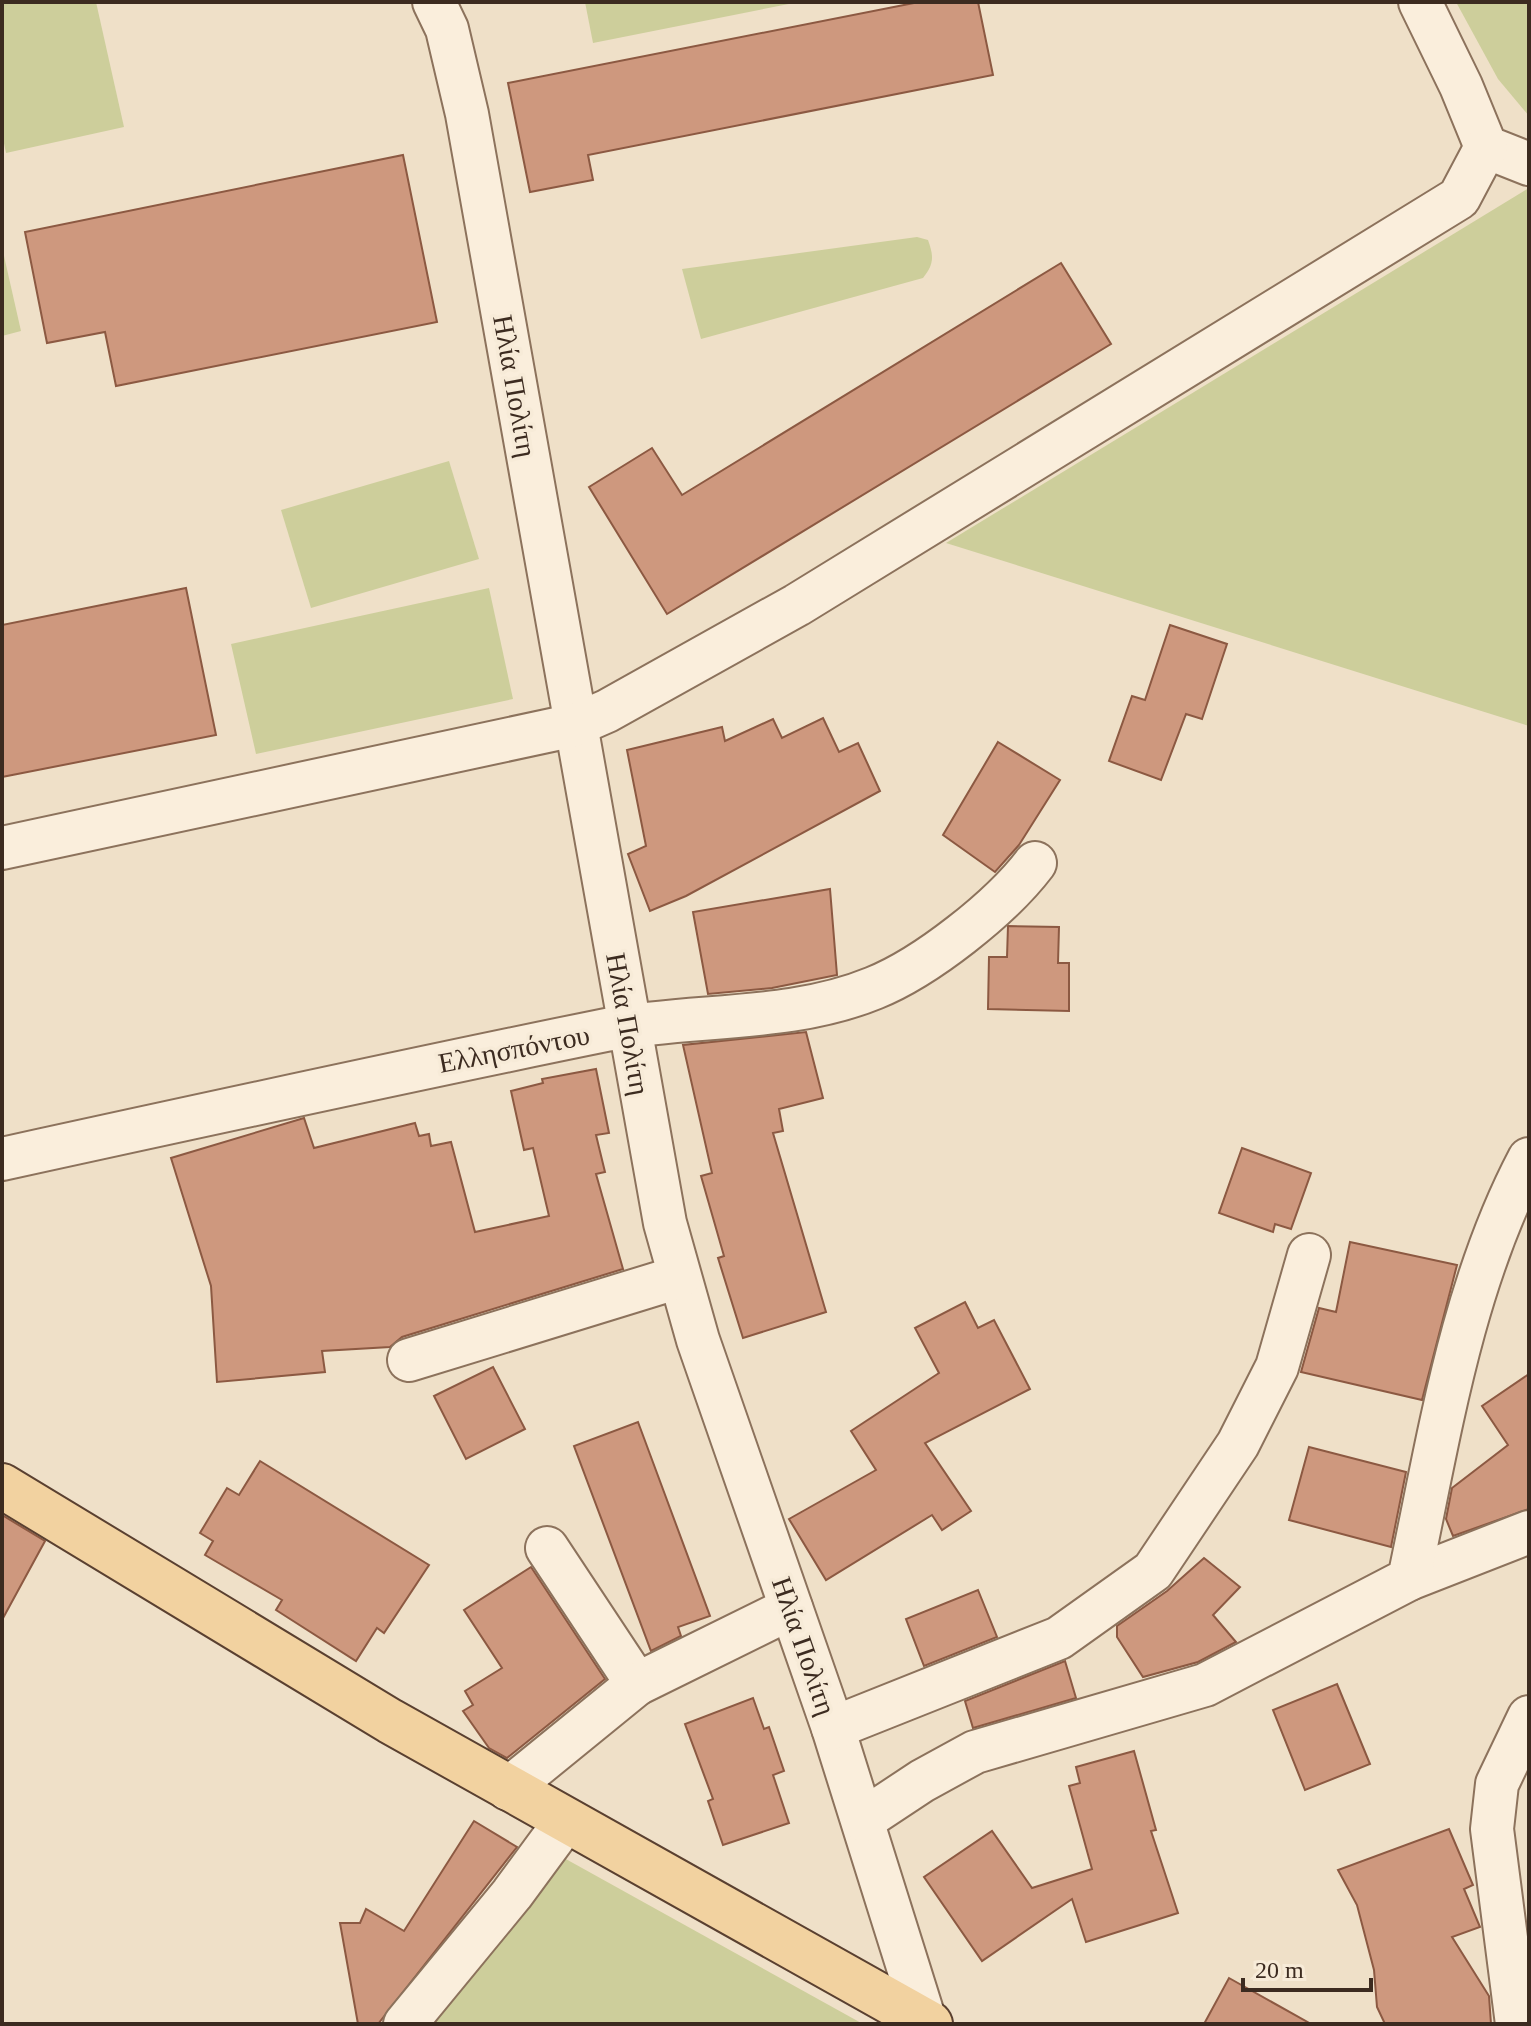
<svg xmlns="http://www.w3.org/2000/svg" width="1531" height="2026" font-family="'Times New Roman',serif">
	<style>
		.green { fill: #cdce9b }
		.building { fill: #ce987e; stroke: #8c5942; stroke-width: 2 }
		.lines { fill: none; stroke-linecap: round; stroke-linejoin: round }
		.minor-casing { stroke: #8c725c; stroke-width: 46 }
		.major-casing { stroke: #5a4030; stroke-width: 48 }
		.minor { stroke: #faeedc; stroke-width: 42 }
		.major { stroke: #f2d2a0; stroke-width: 44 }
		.labels { text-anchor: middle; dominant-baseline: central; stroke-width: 7; stroke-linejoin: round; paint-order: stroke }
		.street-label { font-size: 28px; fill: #3c2b20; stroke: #f7ebd8 }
	</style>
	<rect width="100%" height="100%" fill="#efe0c8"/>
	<g class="green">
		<polygon points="2,2 96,2 124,127 6,153 2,134"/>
		<polygon points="585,2 799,2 593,43"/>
		<polygon points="1456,2 1529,2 1529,116 1498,79"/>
		<polygon points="1529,188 1529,726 946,543"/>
		<path d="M917,237L928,240C934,257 934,264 923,278L701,339L682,269Z"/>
		<polygon points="2,247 21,331 2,336"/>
		<polygon points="449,461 479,559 311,608 281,510"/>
		<polygon points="489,588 513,699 256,754 231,644"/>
		<polygon points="564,1858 863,2024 415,2024"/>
	</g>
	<g class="building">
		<polygon points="919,2 978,2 993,75 588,155 593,180 530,192 508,83"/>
		<polygon points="403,155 437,322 116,386 105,332 47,343 25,232"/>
		<polygon points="1061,263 1111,344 667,614 589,487 652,448 682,495"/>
		<polygon points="186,588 216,735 2,777 2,625"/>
		<polygon points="1170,625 1227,644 1202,719 1186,714 1161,780 1109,761 1132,696 1145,700"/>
		<polygon points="823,718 839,752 858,743 880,791 686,896 650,911 628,854 646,846 627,750 722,727 725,741 773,719 782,738"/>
		<polygon points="998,742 1060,780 1019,845 995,872 943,835"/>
		<polygon points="830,889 837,975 772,988 708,994 693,912"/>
		<polygon points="1008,926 1059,927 1058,963 1069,963 1069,1011 988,1009 989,957 1007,957"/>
		<polygon points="806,1032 823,1098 779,1109 783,1131 773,1133 826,1312 743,1338 718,1258 724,1256 701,1176 712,1173 683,1045"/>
		<polygon points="596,1069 609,1133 596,1135 605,1172 596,1174 623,1269 402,1337 390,1347 322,1351 325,1372 217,1382 211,1286 171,1158 304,1118 314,1148 415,1123 419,1136 429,1134 431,1146 451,1142 475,1232 549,1216 533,1148 524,1150 511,1091 543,1083 542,1079"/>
		<polygon points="1242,1148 1311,1173 1291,1229 1275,1224 1273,1232 1219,1213"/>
		<polygon points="1350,1242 1457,1265 1422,1400 1301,1372 1319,1308 1336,1312"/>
		<polygon points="965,1302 978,1328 994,1320 1030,1389 925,1443 971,1511 942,1530 932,1515 826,1580 789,1519 876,1470 851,1431 939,1373 915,1328"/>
		<polygon points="493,1367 525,1429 466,1459 434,1396"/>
		<polygon points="1529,1374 1529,1509 1453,1536 1446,1519 1452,1488 1508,1445 1482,1406"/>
		<polygon points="638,1422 710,1616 678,1627 681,1636 651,1651 574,1446"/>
		<polygon points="1309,1447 1406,1472 1391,1547 1289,1520"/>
		<polygon points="260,1461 429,1565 384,1633 377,1628 356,1661 276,1610 282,1600 205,1555 213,1541 200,1533 227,1488 239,1495"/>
		<polygon points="2,1515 45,1541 2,1620"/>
		<polygon points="1204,1558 1240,1587 1213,1615 1236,1642 1198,1662 1143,1677 1117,1637 1117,1626 1167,1591"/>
		<polygon points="531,1567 605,1679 507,1758 489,1748 463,1711 473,1705 465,1691 502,1668 464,1610"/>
		<polygon points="978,1590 997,1637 924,1666 906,1619"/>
		<polygon points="1065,1661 1076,1698 973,1728 965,1701"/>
		<polygon points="1337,1684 1370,1764 1305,1790 1273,1710"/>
		<polygon points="753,1698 764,1729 769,1727 784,1771 773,1775 789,1823 723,1845 708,1801 713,1799 685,1724"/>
		<polygon points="1134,1751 1156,1830 1151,1831 1178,1913 1086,1942 1072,1899 982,1961 924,1877 992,1831 1032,1888 1092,1869 1069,1786 1080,1783 1076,1767"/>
		<polygon points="474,1821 517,1847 378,2024 358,2024 340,1923 360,1923 366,1909 404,1931"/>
		<polygon points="1449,1829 1473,1885 1464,1889 1480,1927 1452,1937 1489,1996 1491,2024 1385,2024 1377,2007 1374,1970 1357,1905 1338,1870"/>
		<polygon points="1229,1978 1311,2024 1204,2024"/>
	</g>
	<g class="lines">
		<g class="minor-casing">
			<g id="minor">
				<polyline points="434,2 447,29 467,114 665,1223 698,1340 833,1728 925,2021"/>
				<polyline points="1420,2 1461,86 1486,147 1529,164"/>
				<polyline points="2,848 575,725 607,711 797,605 1459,198 1486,147"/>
				<path d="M2,1159C203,1115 404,1071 606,1030C694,1013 789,1023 874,988C926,967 1001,908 1035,863"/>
				<polyline points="409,1360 679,1277"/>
				<polyline points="547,1548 637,1684 791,1608"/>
				<polyline points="1409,1579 1529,1532"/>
				<polyline points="833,1728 1059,1638 1153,1571 1238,1444 1277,1367 1309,1255"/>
				<polyline points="508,1789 637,1684"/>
				<path d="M863,1820L922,1781L975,1752L1205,1685L1409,1579C1439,1438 1461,1288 1529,1159"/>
				<polyline points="405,2024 512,1894 565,1822"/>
				<polyline points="1517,2024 1492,1829 1497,1784 1529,1717"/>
			</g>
		</g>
		<g class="major-casing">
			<polyline id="major" points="2,1486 390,1721 930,2024"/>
		</g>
		<use href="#minor" class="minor"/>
		<use href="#major" class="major"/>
	</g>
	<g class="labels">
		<g class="street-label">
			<text transform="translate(515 386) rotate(80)">Ηλία Πολίτη</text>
			<text transform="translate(628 1024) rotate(80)">Ηλία Πολίτη</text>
			<text transform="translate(514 1049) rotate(-11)">Ελλησπόντου</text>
			<text transform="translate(804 1646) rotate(71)">Ηλία Πολίτη</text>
		</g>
	</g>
	<rect width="1531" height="2026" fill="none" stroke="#3c2b20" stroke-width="8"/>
	<path d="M1243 1978v12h128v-12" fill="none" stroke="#3c2b20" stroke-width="4"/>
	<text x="1255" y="1978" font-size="24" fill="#3c2b20" stroke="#f7ebd8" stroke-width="6" paint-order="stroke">20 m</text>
</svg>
